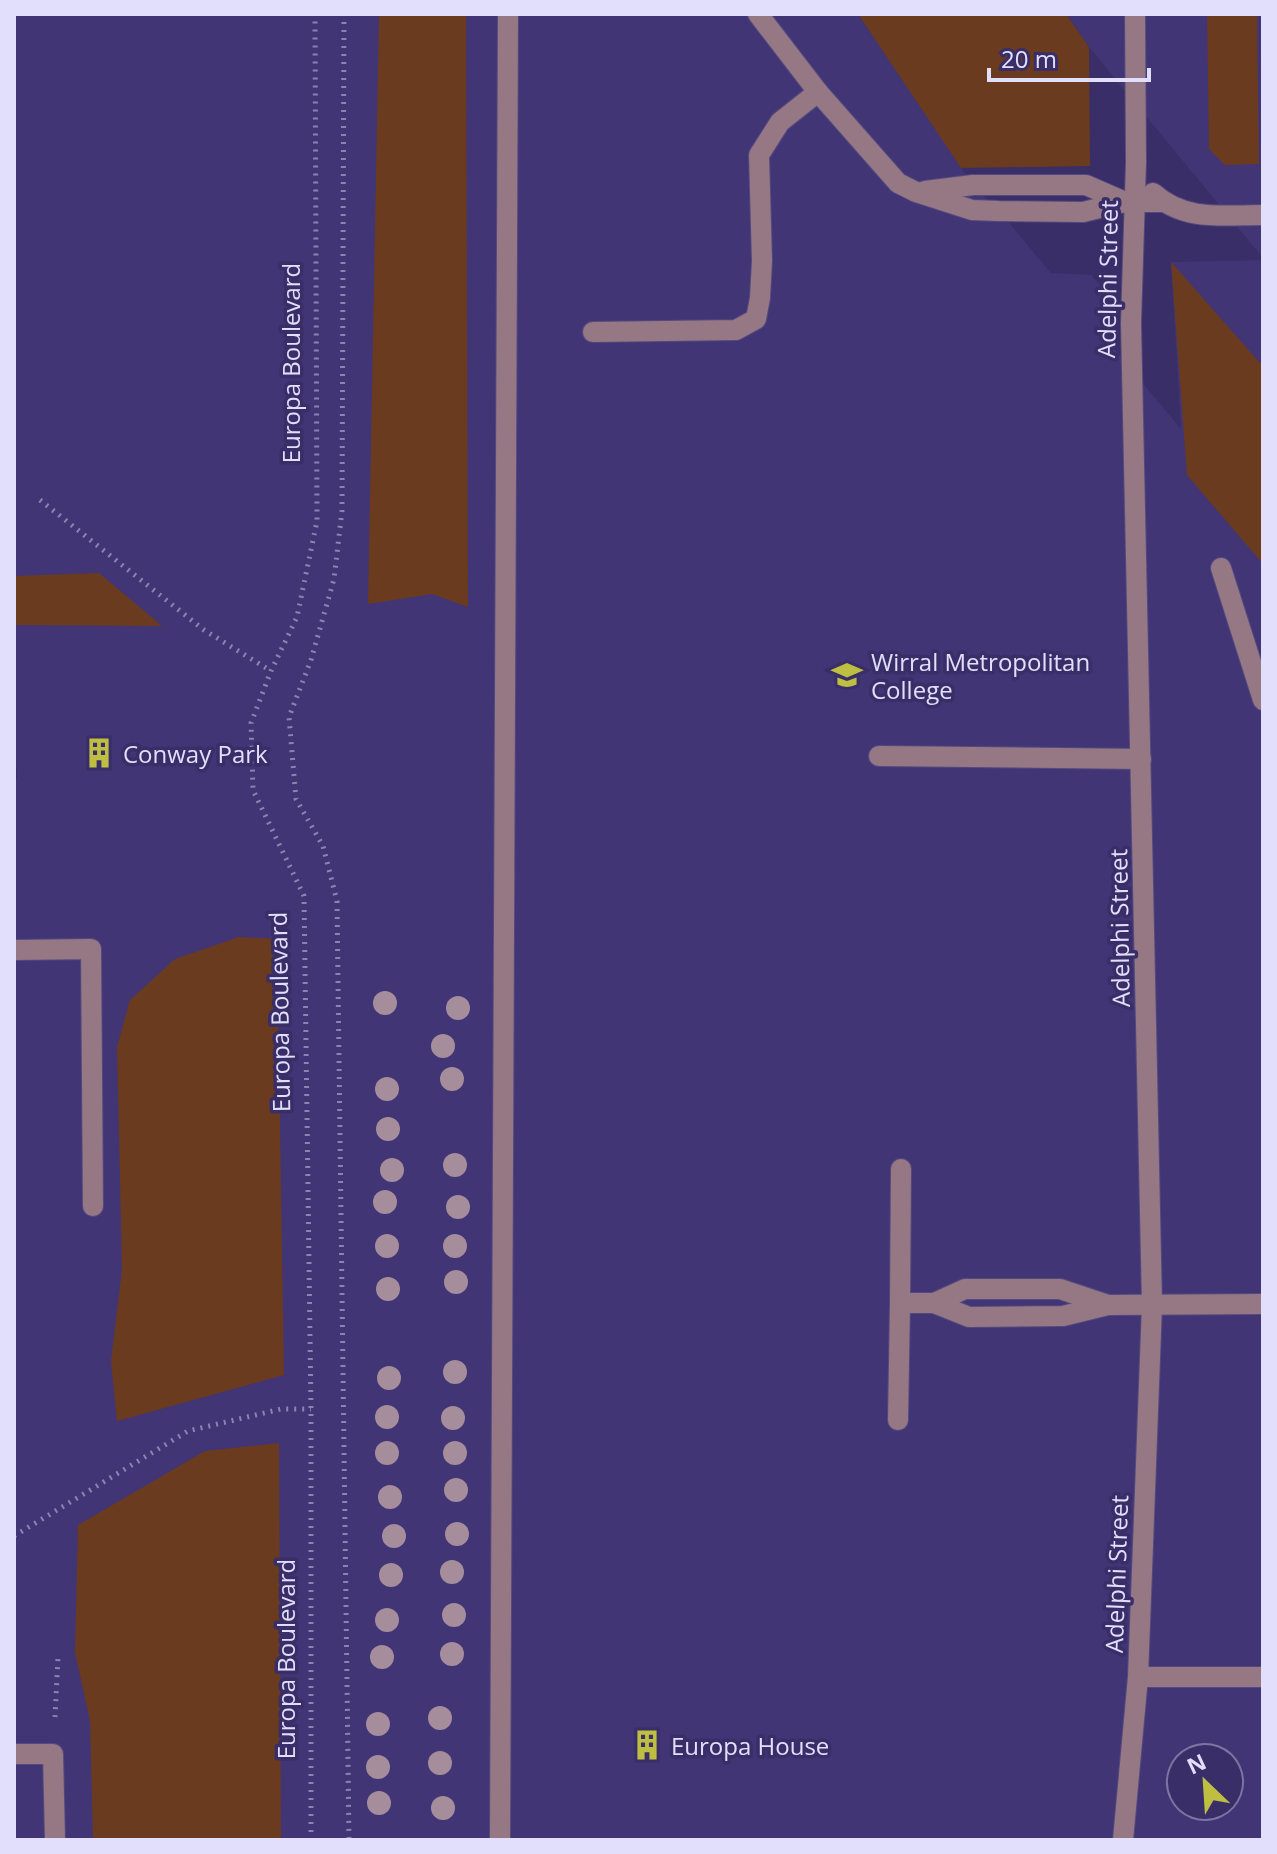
<svg xmlns="http://www.w3.org/2000/svg" width="1277" height="1854" font-family="'Open Sans',sans-serif">
	<style>
		.built { fill: #423575; fill-rule: evenodd }
		.green { fill: #6b3b1f }
		.lines { fill: none; stroke-linecap: round; stroke-linejoin: round }
		.minor-casing { stroke: #544a7f; stroke-width: 22 }
		.path { stroke: #8a84af; stroke-width: 5; stroke-dasharray: 2 6; stroke-linecap: butt }
		.minor { stroke: #967885; stroke-width: 20 }
		.tree { fill: #a58d9c }
		.labels { text-anchor: middle; dominant-baseline: central; stroke-width: 7; stroke-linejoin: round; paint-order: stroke }
		.street-label { font-size: 24px; fill: #e1dffb; stroke: #392e67 }
		.poi-label { font-size: 24px; fill: #e1dffb; stroke: #392e67; text-anchor: start }
	</style>
	<rect width="100%" height="100%" fill="#392e67"/>
	<g class="built">
		<path d="M14,14H858L973,185L999,211L1051,273L1091,275L1101,286V333L1181,429L1171,262L1263,260V1840H14V779L17,778L14,728ZM1181,1758H1229V1806H1181Z"/>
		<polygon points="1066,14 1263,14 1263,258 1089,47"/>
	</g>
	<g class="green">
		<polygon points="379,14 466,14 468,607 432,594 368,604"/>
		<polygon points="858,14 1066,14 1089,47 1090,166 961,168"/>
		<polygon points="1207,14 1257,14 1259,164 1225,165 1209,149"/>
		<polygon points="1171,262 1260,363 1263,361 1263,564 1187,475"/>
		<polygon points="99,573 162,626 14,625 14,576"/>
		<polygon points="239,937 277,939 284,1375 117,1421 111,1361 122,1269 117,1047 130,1000 175,959"/>
		<polygon points="279,1443 281,1840 93,1840 90,1721 75,1652 78,1525 205,1451"/>
	</g>
	<g class="lines">
		<g class="minor-casing">
			<g id="minor">
				<polyline points="758,14 818,92 898,183 916,192 972,210 999,211 1083,212 1125,202 1163,202"/>
				<polyline points="925,191 973,185 1086,185 1125,202"/>
				<path d="M1153,193C1185,222 1223,215 1263,215"/>
				<polyline points="593,332 736,330 756,319 760,298 762,261 759,155 780,122 818,92"/>
				<polyline points="1221,568 1263,700"/>
				<polyline points="879,756 1141,759"/>
				<polyline points="14,950 91,949 93,1206"/>
				<polyline points="900,1303 901,1169"/>
				<polyline points="1108,1305 1060,1289 965,1289 934,1303 969,1317 1063,1316 1108,1305 1263,1304"/>
				<polyline points="898,1420 900,1303 934,1303"/>
				<polyline points="1138,1677 1263,1677"/>
				<polyline points="14,1754 53,1754 55,1840"/>
				<polyline points="500,1840 508,14"/>
				<polyline points="1123,1840 1138,1677 1152,1305 1131,323 1136,162 1135,14"/>
			</g>
		</g>
		<g class="path">
			<polyline points="344,14 342,511 334,579 311,660 289,717 296,799 323,846 337,901 349,1840"/>
			<polyline points="40,500 204,630 271,671"/>
			<polyline points="14,1536 188,1431 281,1409 311,1409"/>
			<polyline points="55,1717 58,1658"/>
			<polyline points="311,1840 311,1409 304,896 253,790 251,723 271,671 297,617 317,521 315,14"/>
		</g>
		<use href="#minor" class="minor"/>
	</g>
	<g class="tree">
		<circle cx="385" cy="1003" r="12"/>
		<circle cx="458" cy="1008" r="12"/>
		<circle cx="443" cy="1046" r="12"/>
		<circle cx="452" cy="1079" r="12"/>
		<circle cx="387" cy="1089" r="12"/>
		<circle cx="388" cy="1129" r="12"/>
		<circle cx="455" cy="1165" r="12"/>
		<circle cx="392" cy="1170" r="12"/>
		<circle cx="385" cy="1202" r="12"/>
		<circle cx="458" cy="1207" r="12"/>
		<circle cx="387" cy="1246" r="12"/>
		<circle cx="455" cy="1246" r="12"/>
		<circle cx="456" cy="1282" r="12"/>
		<circle cx="388" cy="1289" r="12"/>
		<circle cx="455" cy="1372" r="12"/>
		<circle cx="389" cy="1378" r="12"/>
		<circle cx="387" cy="1417" r="12"/>
		<circle cx="453" cy="1418" r="12"/>
		<circle cx="387" cy="1453" r="12"/>
		<circle cx="455" cy="1453" r="12"/>
		<circle cx="456" cy="1490" r="12"/>
		<circle cx="390" cy="1497" r="12"/>
		<circle cx="457" cy="1534" r="12"/>
		<circle cx="394" cy="1536" r="12"/>
		<circle cx="452" cy="1572" r="12"/>
		<circle cx="391" cy="1575" r="12"/>
		<circle cx="454" cy="1615" r="12"/>
		<circle cx="387" cy="1620" r="12"/>
		<circle cx="452" cy="1654" r="12"/>
		<circle cx="382" cy="1657" r="12"/>
		<circle cx="440" cy="1718" r="12"/>
		<circle cx="378" cy="1724" r="12"/>
		<circle cx="440" cy="1763" r="12"/>
		<circle cx="378" cy="1767" r="12"/>
		<circle cx="379" cy="1803" r="12"/>
		<circle cx="443" cy="1808" r="12"/>
	</g>
	<defs>
		<g id="university-bare" transform="scale(2.4)"><path d="M0-5L7-2L0 1L-7-2ZM-4 1L0 2.5L4 1V4Q0 6-4 4Z" fill="#bebf42" stroke="#392e67" stroke-width="2.5" paint-order="stroke"/></g>
		<g id="building-bare" transform="scale(2.4)"><path d="M-4-6H4V6H1V3H-1V6H-4ZM-2.5-4.3h1.7v1.8h-1.7ZM.8-4.3h1.7v1.8H.8ZM-2.5-1h1.7V.8h-1.7ZM.8-1h1.7V.8H.8Z" fill="#bebf42" stroke="#392e67" stroke-width="2.5" paint-order="stroke"/></g>
	</defs>
	<g fill-rule="evenodd">
		<use href="#university-bare" x="847" y="675"/>
		<use href="#building-bare" x="99" y="753"/>
		<use href="#building-bare" x="647" y="1745"/>
	</g>
	<g class="labels">
		<g class="street-label">
			<text transform="translate(1107 279) rotate(-89)">Adelphi Street</text>
			<text transform="translate(290 363) rotate(-90)">Europa Boulevard</text>
			<text transform="translate(1119 928) rotate(-91)">Adelphi Street</text>
			<text transform="translate(279 1012) rotate(-91)">Europa Boulevard</text>
			<text transform="translate(1116 1574) rotate(-88)">Adelphi Street</text>
			<text transform="translate(285 1659) rotate(-90)">Europa Boulevard</text>
		</g>
		<g class="poi-label">
			<text x="871" y="661">Wirral Metropolitan<tspan x="871" dy="28">College</tspan></text>
			<text x="123" y="753">Conway Park</text>
			<text x="671" y="1745">Europa House</text>
		</g>
	</g>
	<rect width="1277" height="1854" fill="none" stroke="#e1dffb" stroke-width="32"/>
	<g transform="translate(1205 1782) rotate(335)"><circle r="38" fill="#392e67" stroke="#7c75a2" stroke-width="2"/>
	<path d="M0-6L14 30L0 20L-14 30Z" fill="#bebf42"/>
	<text y="-12" font-size="22" font-weight="bold" text-anchor="middle" fill="#e1dffb">N</text>
	</g>
	<path d="M989 68v12h160v-12" fill="none" stroke="#e1dffb" stroke-width="4"/>
	<text x="1001" y="68" font-size="24" fill="#e1dffb" stroke="#392e67" stroke-width="6" paint-order="stroke">20 m</text>
</svg>
